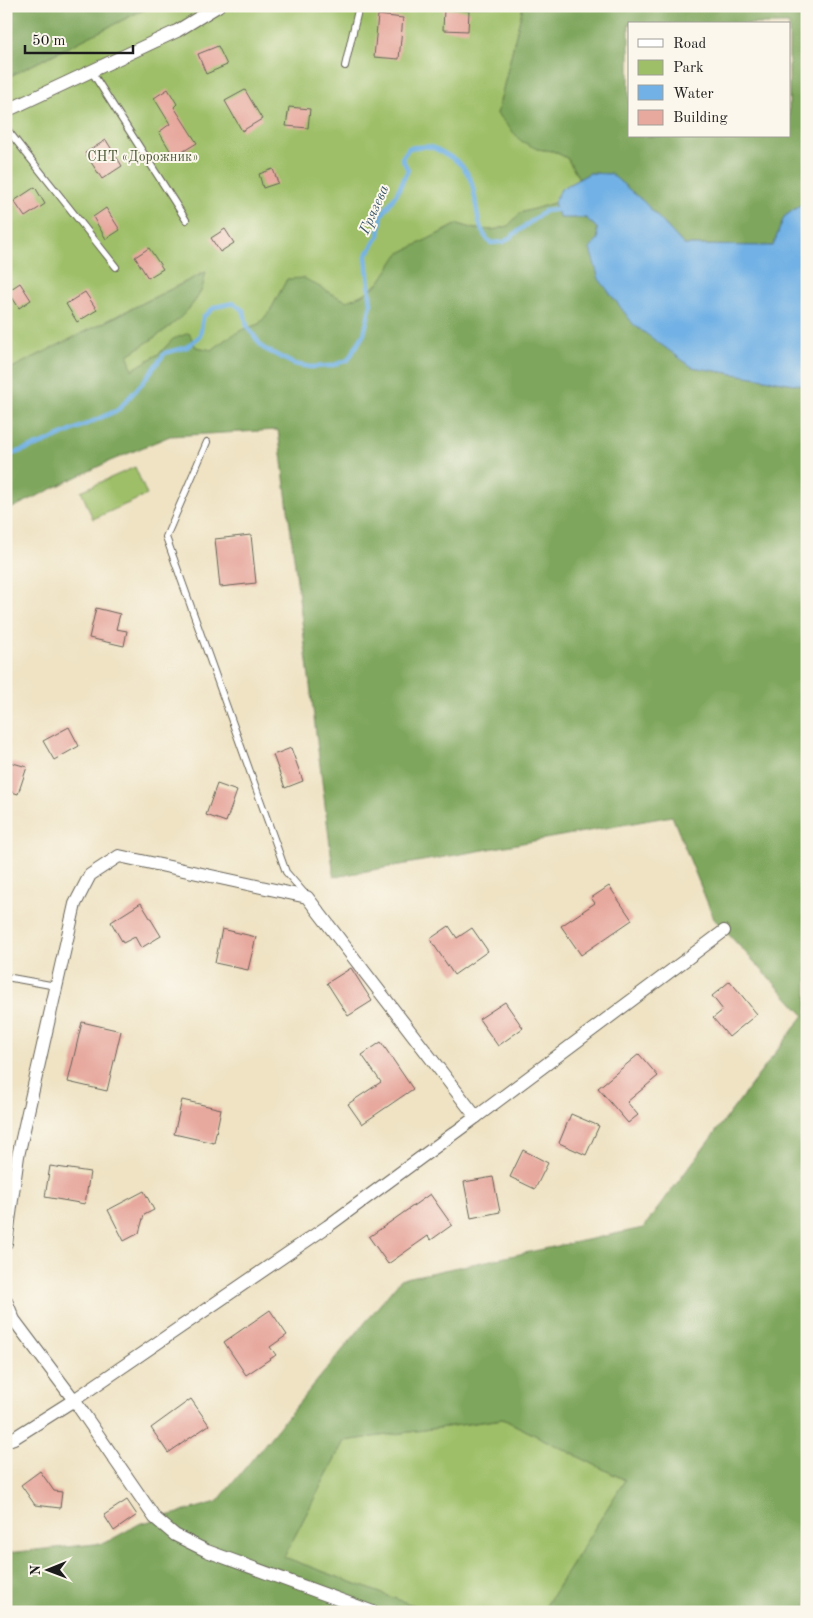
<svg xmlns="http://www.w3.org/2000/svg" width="813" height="1618" font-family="'Old Standard TT',serif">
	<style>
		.green { fill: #9ebf68; stroke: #5d6e42 }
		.forest { fill: #7ea65c; stroke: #4d613c; fill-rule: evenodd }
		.water { fill: #71b1e5; stroke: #466680 }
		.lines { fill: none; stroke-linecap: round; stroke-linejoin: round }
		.stream { stroke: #71b1e5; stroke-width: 4.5 }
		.building { fill: #e7a89e }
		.service-casing { stroke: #666257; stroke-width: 8 }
		.minor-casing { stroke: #666257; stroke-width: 14 }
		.service { stroke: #fff; stroke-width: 6 }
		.minor { stroke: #fff; stroke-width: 12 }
		.labels { text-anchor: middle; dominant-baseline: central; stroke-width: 4; stroke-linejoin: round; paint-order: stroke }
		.park-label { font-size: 14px; fill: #505d3a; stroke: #fbf7ec }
		.water-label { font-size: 15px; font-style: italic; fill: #3e586c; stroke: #fbf7ec }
	</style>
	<rect width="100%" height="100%" fill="#fbf7ec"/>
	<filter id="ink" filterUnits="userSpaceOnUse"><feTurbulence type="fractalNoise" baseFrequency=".02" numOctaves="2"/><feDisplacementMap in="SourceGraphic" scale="10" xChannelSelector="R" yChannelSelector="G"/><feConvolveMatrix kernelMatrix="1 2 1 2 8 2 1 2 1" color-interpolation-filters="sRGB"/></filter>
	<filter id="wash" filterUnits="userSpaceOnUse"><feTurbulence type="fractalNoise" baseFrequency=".0096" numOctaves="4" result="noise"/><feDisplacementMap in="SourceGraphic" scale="20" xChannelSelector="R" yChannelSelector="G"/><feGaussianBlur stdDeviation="1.12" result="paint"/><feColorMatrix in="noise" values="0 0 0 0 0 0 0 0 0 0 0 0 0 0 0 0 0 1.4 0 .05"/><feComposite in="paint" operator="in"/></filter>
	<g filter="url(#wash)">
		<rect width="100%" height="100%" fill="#efe3c4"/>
		<g class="green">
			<path d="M151,6H523L497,114L537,149L553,151L567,158L579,179L561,189L554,203L520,213L509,226L493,230L475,229L458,224L399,254L379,283L364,294L347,301L287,279L270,311L259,324L242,330L226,339L212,350L196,347L173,339L160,353L132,370L128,355C155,337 186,320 201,291C203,286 204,278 205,272L6,371V78Z"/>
			<polygon points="135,467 147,495 93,519 81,491"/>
			<polygon points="503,1419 625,1480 542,1612 431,1612 284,1557 344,1441"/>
		</g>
		<g class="forest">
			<polygon points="6,6 151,6 6,78"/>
			<path d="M523,6H807V200L784,217L773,246L684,245L644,202L611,174L590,173L579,179L567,158L553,151L537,149L521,141L497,114ZM629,24H789V136H629Z"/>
			<path d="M554,203L560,218H586L597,228L598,239L692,367L807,386V1612H542L625,1480L503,1419L344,1441L284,1557L431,1612H6V1553L105,1543L139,1524L217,1502L401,1279L643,1228L804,1015L714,919L672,816L334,877L278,430L170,436L108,462L6,511V371L206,272C204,278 204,285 201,291C186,320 155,337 128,355L132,370L160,353L173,339L189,333L196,347L212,350L226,339L242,330L259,324L270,311L287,279L304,278L332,294L347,301L364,294L379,283L398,254L458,224L475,229L493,230L508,226L520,213Z"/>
		</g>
		<polygon class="water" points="590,173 611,174 644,202 684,245 773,246 784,217 807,200 807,386 692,367 634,325 599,279 590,249 598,239 597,228 586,218 560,218 554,203 561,189"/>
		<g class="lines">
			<path class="stream" d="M6,456L44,443L118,410L143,382L165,353L187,347L200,336L203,317L215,307L233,303L244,311L247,326L263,348L294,364L310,367L331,366L348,360L364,334L371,304L366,256L379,235L382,215L397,193L408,170L402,158L409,148C431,145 430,145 449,156C488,177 466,221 491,243L504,242L545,211L562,209"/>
		</g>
		<g id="blocks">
			<g class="building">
				<polygon points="444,9 469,11 468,31 443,30"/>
				<polygon points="378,15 403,18 399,59 374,57"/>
				<polygon points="218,46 227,65 206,74 198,54"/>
				<polygon points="168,89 177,104 174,107 197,143 174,157 159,132 170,124 154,98"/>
				<polygon points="245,90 262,119 242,131 225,101"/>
				<polygon points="289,107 310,109 308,128 286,126"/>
				<polygon points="106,140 122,166 102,179 85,153"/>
				<polygon points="273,169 278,183 263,188 259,174"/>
				<polygon points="35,187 45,204 25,217 14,201"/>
				<polygon points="106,208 120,230 106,239 93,217"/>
				<polygon points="225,229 234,243 220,252 211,238"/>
				<polygon points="149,248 163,269 148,278 135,257"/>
				<polygon points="20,283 31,300 19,308 8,291"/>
				<polygon points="85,292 97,310 77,322 66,304"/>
				<polygon points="251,535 256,583 220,587 215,539"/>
				<polygon points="96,608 120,614 116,629 127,631 124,646 89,638"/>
				<polygon points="69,727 79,746 54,760 43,741"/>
				<polygon points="291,748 303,781 285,788 273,755"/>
				<polygon points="6,761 27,767 18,794 6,790"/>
				<polygon points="217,784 237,791 226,822 206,815"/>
				<polygon points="609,886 632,920 581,955 561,926 595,903 591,898"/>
				<polygon points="141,903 161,936 141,948 135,937 123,943 111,922"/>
				<polygon points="449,926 457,938 472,928 488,951 454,975 430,939"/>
				<polygon points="222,929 256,937 248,970 215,963"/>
				<polygon points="351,968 372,1001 348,1016 327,983"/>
				<polygon points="730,981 757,1014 729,1037 713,1018 723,1010 712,996"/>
				<polygon points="505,1002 523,1028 498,1046 479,1019"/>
				<polygon points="82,1022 121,1031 107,1091 68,1082"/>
				<polygon points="381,1042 413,1089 362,1124 348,1104 381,1082 362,1055"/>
				<polygon points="639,1054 658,1076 627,1102 638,1115 628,1123 598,1088"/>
				<polygon points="182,1100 221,1109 214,1143 174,1134"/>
				<polygon points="571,1114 599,1126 586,1155 559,1143"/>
				<polygon points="523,1150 548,1163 535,1189 510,1177"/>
				<polygon points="50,1166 90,1172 85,1204 45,1197"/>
				<polygon points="493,1177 500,1212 471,1218 464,1182"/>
				<polygon points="144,1191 154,1210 144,1215 139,1233 124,1241 108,1210"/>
				<polygon points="430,1194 452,1225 431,1240 428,1236 388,1264 369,1237"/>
				<polygon points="270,1310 287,1335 270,1347 276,1355 246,1375 224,1342"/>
				<polygon points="191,1399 209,1425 168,1453 151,1428"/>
				<polygon points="40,1471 54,1491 62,1492 60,1508 35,1505 21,1485"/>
				<polygon points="127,1500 137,1515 114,1531 104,1515"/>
			</g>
		</g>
	</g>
	<g filter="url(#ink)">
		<use href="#blocks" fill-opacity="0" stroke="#666257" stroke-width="1"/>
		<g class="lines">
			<g class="service-casing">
				<g id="service">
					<polyline points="345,66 359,6"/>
					<polyline points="95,77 186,220"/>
					<polyline points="6,128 116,267"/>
					<polyline points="207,442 166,537 286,872 305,894"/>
					<polyline points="6,977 56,986"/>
				</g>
			</g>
			<g class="minor-casing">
				<g id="minor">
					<polyline points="6,111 177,31 218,6"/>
					<polyline points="6,1243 18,1156 75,904 90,875 119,856 307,897 476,1117 724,931"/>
					<polyline points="6,1301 14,1320 74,1400 155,1518 175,1535 207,1551 373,1612"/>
					<polyline points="6,1441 14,1438 74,1400 328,1226 476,1117"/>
				</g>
			</g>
			<use href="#service" class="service"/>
			<use href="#minor" class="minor"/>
		</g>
	</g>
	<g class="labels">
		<g class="park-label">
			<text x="143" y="157">СНТ «Дорожник»</text>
		</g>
		<g class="water-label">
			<text transform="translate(375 210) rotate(-66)">Грязева</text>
		</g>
	</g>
	<rect width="813" height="1618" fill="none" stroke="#fbf7ec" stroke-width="25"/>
	<rect x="628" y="22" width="162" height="115" fill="#fbf7ec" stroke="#a29f99"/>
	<rect x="638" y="39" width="25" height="8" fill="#ffffff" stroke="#a29f99"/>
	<text x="673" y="48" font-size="15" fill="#1c1c1c">Road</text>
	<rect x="638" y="60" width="25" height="15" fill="#9ebf68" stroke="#a29f99"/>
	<text x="673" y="72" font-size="15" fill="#1c1c1c">Park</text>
	<rect x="638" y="85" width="25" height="15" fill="#71b1e5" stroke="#a29f99"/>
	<text x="673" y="98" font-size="15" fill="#1c1c1c">Water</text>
	<rect x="638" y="110" width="25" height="15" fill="#e7a89e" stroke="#a29f99"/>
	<text x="673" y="122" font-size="15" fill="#1c1c1c">Building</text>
	<g transform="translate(48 1570) rotate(269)" stroke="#fbf7ec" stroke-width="4" paint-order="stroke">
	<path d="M0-4L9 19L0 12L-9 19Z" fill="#1c1c1c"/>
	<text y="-8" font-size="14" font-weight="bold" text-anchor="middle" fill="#1c1c1c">N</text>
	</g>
	<path d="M25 45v8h108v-8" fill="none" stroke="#1c1c1c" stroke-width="2.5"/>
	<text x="32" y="45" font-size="15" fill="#1c1c1c" stroke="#fbf7ec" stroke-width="4" paint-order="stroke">50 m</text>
</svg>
